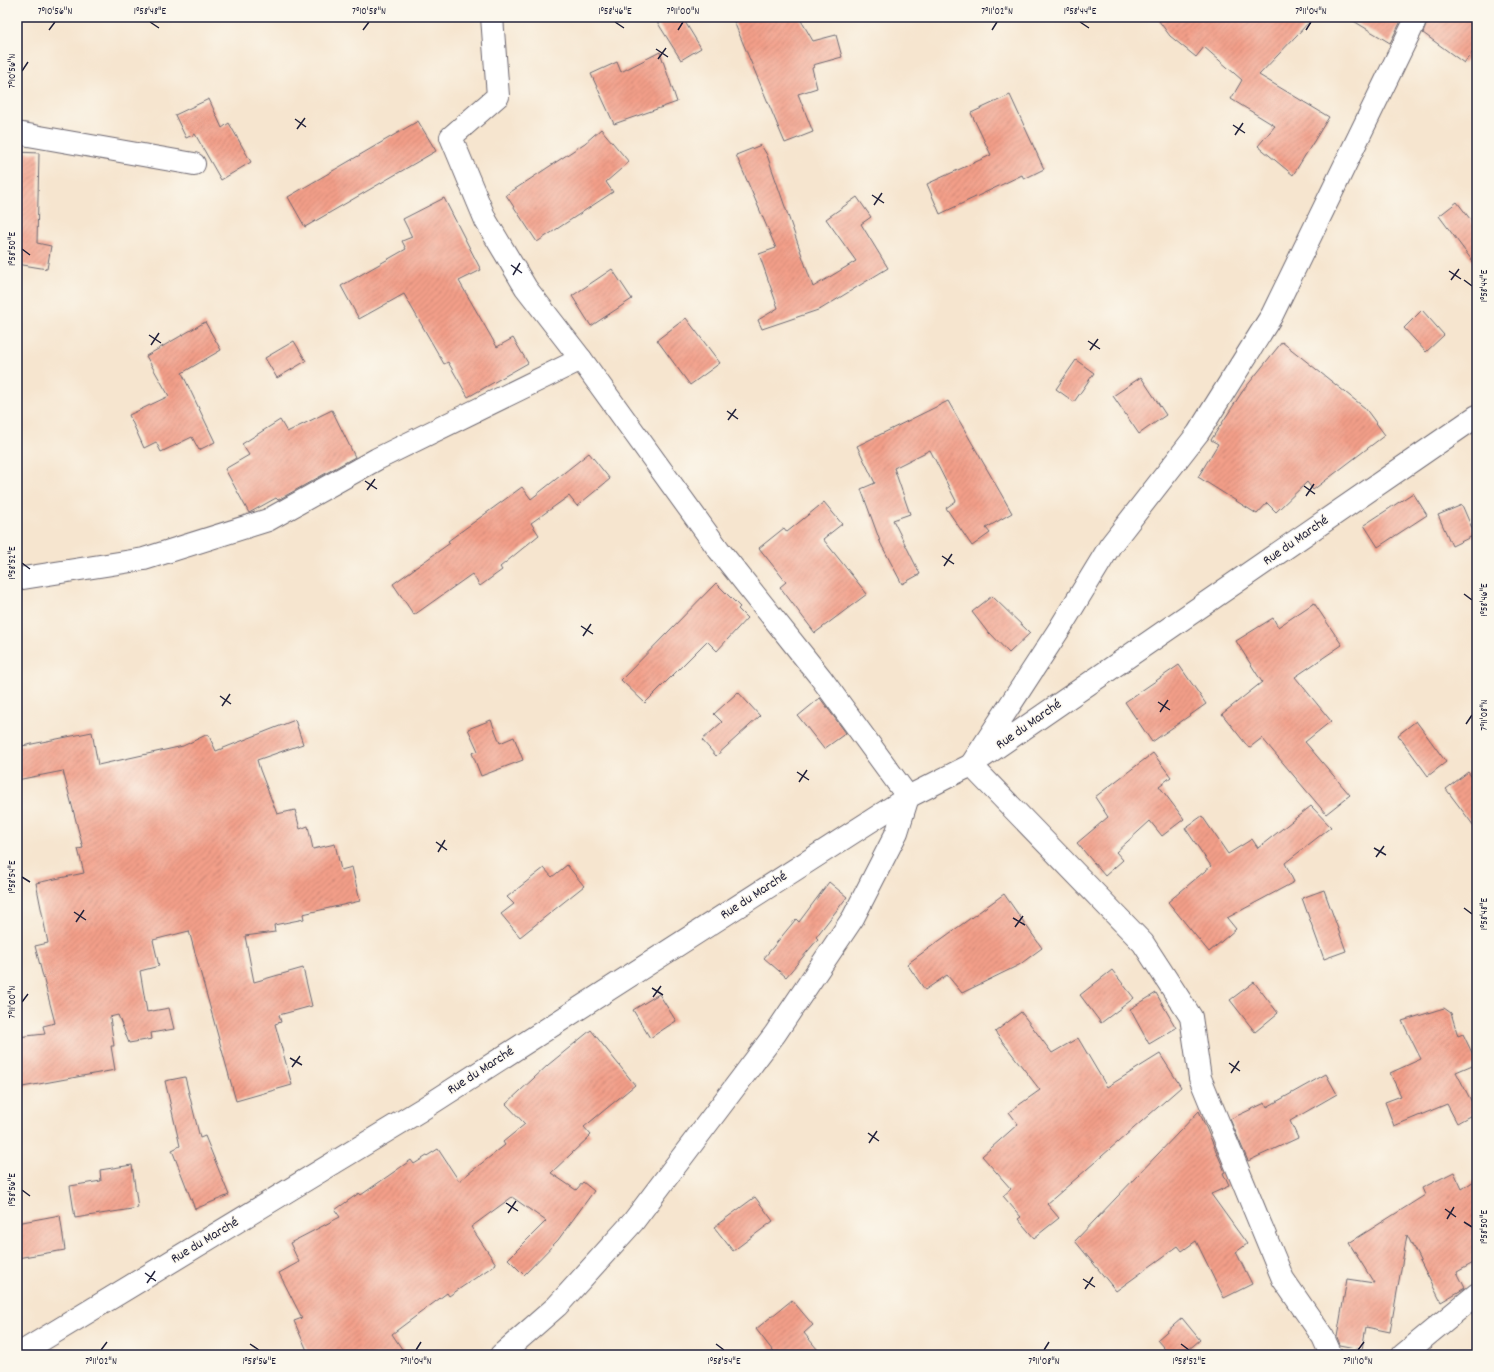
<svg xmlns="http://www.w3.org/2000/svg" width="1494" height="1372" font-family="Dekko,sans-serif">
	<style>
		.building { fill: url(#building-hatch) }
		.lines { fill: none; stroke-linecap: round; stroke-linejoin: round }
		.street-casing { stroke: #6c666f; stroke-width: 24 }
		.street { stroke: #fff; stroke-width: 22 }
		.ticks { fill: none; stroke: #22223b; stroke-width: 1.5 }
		.labels { text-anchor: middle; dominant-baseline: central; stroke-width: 3; stroke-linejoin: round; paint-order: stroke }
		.street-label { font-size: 14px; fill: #22223b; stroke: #fbf7ec }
		.neatline { fill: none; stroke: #22223b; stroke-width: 1.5 }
		.ticks-label { font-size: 10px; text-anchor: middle; fill: #22223b }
	</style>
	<defs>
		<pattern id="building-hatch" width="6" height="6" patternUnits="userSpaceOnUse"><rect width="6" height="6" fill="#f39f89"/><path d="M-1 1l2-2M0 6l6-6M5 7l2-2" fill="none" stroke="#c48171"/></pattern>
	</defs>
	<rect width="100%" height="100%" fill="#fbf7ec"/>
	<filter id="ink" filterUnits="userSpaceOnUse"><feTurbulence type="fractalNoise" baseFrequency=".025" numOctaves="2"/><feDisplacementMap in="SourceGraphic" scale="8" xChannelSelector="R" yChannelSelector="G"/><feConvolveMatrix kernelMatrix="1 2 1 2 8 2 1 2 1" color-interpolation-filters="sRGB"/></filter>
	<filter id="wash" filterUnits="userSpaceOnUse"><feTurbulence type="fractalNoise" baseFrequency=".012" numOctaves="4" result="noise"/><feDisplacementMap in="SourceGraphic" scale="16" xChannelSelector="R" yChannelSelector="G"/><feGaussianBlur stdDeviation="0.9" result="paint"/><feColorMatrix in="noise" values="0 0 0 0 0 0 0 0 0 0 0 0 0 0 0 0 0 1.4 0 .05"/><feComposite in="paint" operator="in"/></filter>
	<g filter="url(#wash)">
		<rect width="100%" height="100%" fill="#f6e5cf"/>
		<g id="blocks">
			<g class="building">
				<polygon points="654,17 682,17 701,48 681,60"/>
				<polygon points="732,17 799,17 813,41 836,35 842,57 813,65 814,67 812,68 817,88 798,94 813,132 785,143"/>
				<polygon points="1156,17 1314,17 1259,75 1329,117 1293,175 1258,146 1275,126 1231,99 1242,80 1204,47 1196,57 1170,36"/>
				<polygon points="1347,17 1403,17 1390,43"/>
				<polygon points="1429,17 1477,17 1477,46 1464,63 1423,33"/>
				<polygon points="660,52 677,102 614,124 591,74 617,62 621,72"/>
				<polygon points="1010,95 1044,169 1024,179 1022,175 940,214 927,184 991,155 971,113"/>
				<polygon points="209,99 222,128 229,123 251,162 221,180 195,134 186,138 175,115"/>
				<polygon points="418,121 436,151 305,227 288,197"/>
				<polygon points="601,129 629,162 606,182 613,192 537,242 506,195 585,143"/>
				<polygon points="761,145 767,155 813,287 856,261 826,219 857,197 871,217 861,224 888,268 821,309 762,329 758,320 778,308 759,254 776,248 736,155"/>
				<polygon points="17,152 39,153 37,243 51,246 47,269 17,264"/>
				<polygon points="444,198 481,270 459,281 497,347 513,338 528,363 468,397 448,362 444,364 404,294 359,319 341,286 406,249 402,241 412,237 403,219"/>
				<polygon points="1457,202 1477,228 1477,267 1439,216"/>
				<polygon points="612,269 632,299 591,326 572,296"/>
				<polygon points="1422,310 1444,335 1426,352 1404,328"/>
				<polygon points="686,318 720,363 690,385 657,340"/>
				<polygon points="205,322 221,350 182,373 215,442 199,450 192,437 161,452 156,442 144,448 129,415 169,396 146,356"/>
				<polygon points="294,341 306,361 277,378 265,358"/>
				<polygon points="1282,342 1365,408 1385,435 1313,490 1307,482 1276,512 1267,503 1257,514 1198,477 1218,444 1211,440 1242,392"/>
				<polygon points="1076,360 1094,373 1074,402 1056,389"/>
				<polygon points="1141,377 1166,415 1139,434 1113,396"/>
				<polygon points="948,401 1012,513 986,528 990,533 972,546 946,508 956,501 930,450 894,468 910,514 893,520 920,574 902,584 881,544 861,489 875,483 857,446"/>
				<polygon points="332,410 355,457 278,500 276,498 249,513 225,469 249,455 242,444 280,420 287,432"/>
				<polygon points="589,453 610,479 577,506 569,496 531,523 539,535 500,567 502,570 480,586 472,574 414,615 393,584 450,543 448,541 522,487 531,499"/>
				<polygon points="1413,493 1427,515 1378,547 1364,525"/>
				<polygon points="824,502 842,524 823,539 867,594 815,633 780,587 786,582 759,548 784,528 787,532"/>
				<polygon points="1462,505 1475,535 1452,546 1438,515"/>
				<polygon points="716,583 740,607 738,609 747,618 717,651 707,641 645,703 621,680"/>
				<polygon points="992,596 1030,633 1009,653 990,633 989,634 972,612"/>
				<polygon points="1314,603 1342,645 1295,677 1331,721 1305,742 1350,795 1326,814 1262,738 1249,748 1222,714 1262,682 1236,641 1273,618 1278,627"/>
				<polygon points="1179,665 1206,704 1152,742 1125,702"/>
				<polygon points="738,692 760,716 716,756 702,740 722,722 714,714"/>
				<polygon points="820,698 846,733 824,749 798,716"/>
				<polygon points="295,720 303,744 257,760 260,770 277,814 295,810 300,829 308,826 313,849 335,844 341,870 352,867 360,901 303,914 304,919 274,925 275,932 245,936 254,982 303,968 312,1006 279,1015 281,1022 275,1024 292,1085 236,1101 189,931 153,940 159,966 140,971 147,1012 169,1008 174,1029 151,1033 152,1039 129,1043 118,1015 110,1017 114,1046 111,1046 115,1070 17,1088 17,1037 45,1034 43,1026 55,1023 35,946 48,943 36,883 84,873 78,849 83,848 63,771 17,780 17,747 92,732 98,765 183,746 208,734 216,751"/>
				<polygon points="491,720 500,743 514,737 523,760 481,776 472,753 478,751 468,729"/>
				<polygon points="1416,721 1446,762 1428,776 1398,735"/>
				<polygon points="1153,753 1171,777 1159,786 1184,819 1162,836 1150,821 1116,852 1123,860 1105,876 1077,843 1108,817 1095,797"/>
				<polygon points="1468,772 1477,784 1477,830 1446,789"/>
				<polygon points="1311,806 1331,827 1285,863 1294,882 1227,918 1236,929 1209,952 1168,902 1211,866 1185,828 1202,816 1228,854 1252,839 1258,848"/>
				<polygon points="567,865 584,886 520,937 501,914 514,904 507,897 544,868 552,877"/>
				<polygon points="829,882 847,897 816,937 818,939 786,977 764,958 796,919 799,922"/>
				<polygon points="1324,890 1346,951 1324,959 1302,898"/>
				<polygon points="1004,894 1042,948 1019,965 962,993 947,975 925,990 907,964"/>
				<polygon points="1112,970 1134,998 1101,1023 1080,995"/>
				<polygon points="1254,982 1278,1013 1255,1032 1230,1000"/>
				<polygon points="1156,993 1176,1028 1149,1044 1130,1009"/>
				<polygon points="659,994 676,1021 650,1038 633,1010"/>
				<polygon points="1444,1008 1451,1013 1458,1036 1463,1034 1477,1063 1456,1072 1477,1112 1457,1123 1447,1104 1394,1126 1385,1102 1401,1096 1390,1073 1421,1059 1402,1021"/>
				<polygon points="1021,1012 1052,1053 1078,1038 1107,1087 1160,1054 1181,1087 1047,1204 1059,1218 1034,1238 1018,1219 1021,1217 1003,1196 1011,1189 982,1156 1018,1124 1009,1112 1040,1090 995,1032"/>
				<polygon points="591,1030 635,1085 584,1127 591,1135 551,1173 576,1190 583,1182 594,1191 558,1240 524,1275 508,1259 546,1221 512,1197 471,1227 496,1264 449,1296 447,1293 392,1334 406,1355 309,1355 294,1321 302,1318 279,1273 299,1262 290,1243 340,1217 335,1210 359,1193 361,1195 411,1160 414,1164 438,1149 459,1181 505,1145 503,1142 525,1124 506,1104 548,1065"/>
				<polygon points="1326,1074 1337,1094 1290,1121 1298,1138 1248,1161 1230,1119 1265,1103 1267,1107"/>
				<polygon points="185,1077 200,1138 205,1136 229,1195 195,1209 172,1150 180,1146 165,1081"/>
				<polygon points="1199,1111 1225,1172 1223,1173 1229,1186 1211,1194 1247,1244 1236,1252 1252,1284 1224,1298 1196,1241 1182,1251 1178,1246 1116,1291 1075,1241"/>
				<polygon points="132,1165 138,1208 75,1218 70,1186 101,1181 100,1170"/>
				<polygon points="1454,1172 1462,1189 1477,1179 1477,1261 1457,1272 1465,1288 1441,1302 1407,1235 1390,1332 1366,1327 1362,1349 1340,1345 1337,1337 1347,1279 1374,1283 1349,1243 1425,1195 1422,1188"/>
				<polygon points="755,1197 773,1221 733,1251 714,1227"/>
				<polygon points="60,1215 65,1250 17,1258 17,1223"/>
				<polygon points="792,1300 813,1325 804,1333 822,1355 776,1355 756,1329"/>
				<polygon points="1182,1318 1200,1340 1182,1355 1170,1355 1157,1340"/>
			</g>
		</g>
	</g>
	<g filter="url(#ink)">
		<use href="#blocks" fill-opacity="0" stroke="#6c666f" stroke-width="1"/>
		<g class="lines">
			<g class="street-casing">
				<g id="street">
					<polyline points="492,17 498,96 451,137 486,221 526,288 581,359 719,550 821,678 908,797 897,832 853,918 775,1034 633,1222 557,1306 501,1355"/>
					<polyline points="17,133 194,164"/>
					<polyline points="17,579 144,559 268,520 377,459 581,359"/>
					<polyline points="17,1355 421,1110 908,797 971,765 1477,416"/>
					<polyline points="1331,1355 1323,1337 1283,1279 1200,1078 1191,1017 1143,943 971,765 1060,628 1110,546 1198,433 1272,315 1417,17"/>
					<polyline points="1403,1355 1477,1294"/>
				</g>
			</g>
			<use href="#street" class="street"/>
		</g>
	</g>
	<path class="ticks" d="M150,22L159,28M615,22L624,28M1080,22L1089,28M49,30L55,22M363,30L369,22M678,30L683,22M992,30L997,22M1306,30L1311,22M656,49L668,57M658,59L666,48M22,71L28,62M295,119L306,127M1233,125L1245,133M297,129L305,118M1235,135L1243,123M872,195L884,203M874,205L882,193M22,249L30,255M511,265L522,273M1449,271L1461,279M513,275L520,263M1451,280L1459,269M1464,280L1472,286M149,335L161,343M1088,341L1100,349M151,345L159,333M1090,350L1098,339M727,411L738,419M728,420L736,409M365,481L377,489M1304,486L1315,494M367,490L375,479M1306,496L1314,484M942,556L954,564M22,563L30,569M944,566L952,554M1464,594L1472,600M581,626L593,634M583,636L591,624M220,696L231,704M1158,702L1170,710M222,706L230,694M1160,712L1168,700M1466,724L1472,715M797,772L809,780M799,782L807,770M436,842L447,850M1374,848L1386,855M438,852L445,840M1376,857L1384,846M22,877L30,882M1464,908L1472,914M74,912L86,920M1013,918L1025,925M76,922L84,910M1015,927L1023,916M652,988L663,995M653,997L661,986M22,1002L28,994M290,1058L302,1065M1229,1063L1240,1071M292,1067L300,1056M1231,1073L1239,1061M868,1133L879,1141M869,1143L877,1131M22,1190L30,1196M506,1203L518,1211M1445,1209L1456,1217M508,1213L516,1201M1447,1219L1454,1207M1464,1222L1472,1227M145,1273L156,1281M1083,1279L1095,1287M147,1283L155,1271M1085,1289L1093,1277M250,1344L259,1350M716,1344L724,1350M1181,1344L1189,1350M101,1350L107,1342M416,1350L421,1342M1044,1350L1049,1342M1358,1350L1364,1342"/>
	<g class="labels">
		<g class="street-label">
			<text transform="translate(1296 541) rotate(-35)">Rue du Marché</text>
			<text transform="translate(1029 725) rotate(-35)">Rue du Marché</text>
			<text transform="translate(754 896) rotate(-33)">Rue du Marché</text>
			<text transform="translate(481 1071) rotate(-33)">Rue du Marché</text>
			<text transform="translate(205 1241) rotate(-31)">Rue du Marché</text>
		</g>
	</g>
	<rect width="1494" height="1372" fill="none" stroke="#fbf7ec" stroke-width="44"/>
	<rect x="22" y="22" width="1450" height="1328" class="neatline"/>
	<g class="ticks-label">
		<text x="55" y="14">7°10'56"N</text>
		<text x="150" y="14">1°58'48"E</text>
		<text x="369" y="14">7°10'58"N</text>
		<text x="615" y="14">1°58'46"E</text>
		<text x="683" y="14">7°11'00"N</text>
		<text x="997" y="14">7°11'02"N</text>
		<text x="1080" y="14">1°58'44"E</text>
		<text x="1311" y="14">7°11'04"N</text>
		<text transform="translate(11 71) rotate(-90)" y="4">7°10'56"N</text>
		<text transform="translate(11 249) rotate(-90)" y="4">1°58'50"E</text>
		<text transform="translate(1483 286) rotate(-90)" y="4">1°58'44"E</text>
		<text transform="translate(11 563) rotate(-90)" y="4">1°58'52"E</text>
		<text transform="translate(1483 600) rotate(-90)" y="4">1°58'46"E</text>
		<text transform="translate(1483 715) rotate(-90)" y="4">7°11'08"N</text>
		<text transform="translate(11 877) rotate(-90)" y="4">1°58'54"E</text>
		<text transform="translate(1483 914) rotate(-90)" y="4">1°58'48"E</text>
		<text transform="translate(11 1002) rotate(-90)" y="4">7°11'00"N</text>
		<text transform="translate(11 1190) rotate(-90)" y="4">1°58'56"E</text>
		<text transform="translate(1483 1227) rotate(-90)" y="4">1°58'50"E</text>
		<text x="101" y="1364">7°11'02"N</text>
		<text x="259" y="1364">1°58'56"E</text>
		<text x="416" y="1364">7°11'04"N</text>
		<text x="724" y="1364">1°58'54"E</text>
		<text x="1044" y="1364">7°11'08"N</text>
		<text x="1189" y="1364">1°58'52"E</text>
		<text x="1358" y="1364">7°11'10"N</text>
	</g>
</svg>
